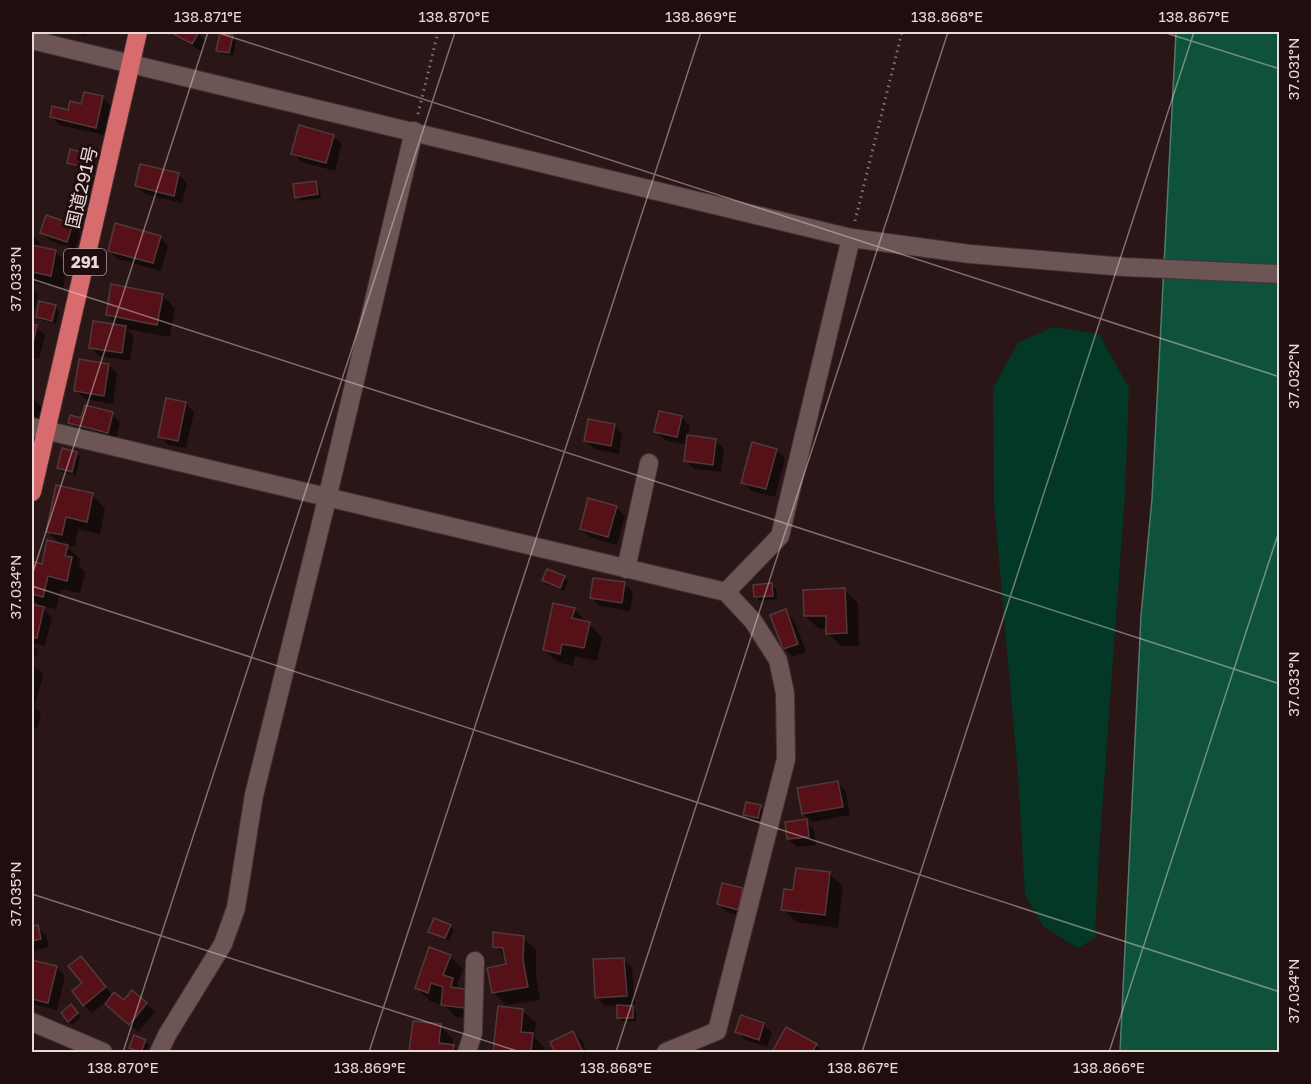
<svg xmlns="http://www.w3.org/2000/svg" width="1311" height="1084" font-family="'Golos Text','Noto Sans JP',sans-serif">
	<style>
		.green { fill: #033726 }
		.water { fill: #0f523b; stroke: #507b6a; stroke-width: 1.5 }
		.shadow { fill: #0007 }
		.building { fill: #561018; stroke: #513a3a; stroke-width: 1.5 }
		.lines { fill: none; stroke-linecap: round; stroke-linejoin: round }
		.minor-casing { stroke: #403232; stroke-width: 20 }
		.highway-casing { stroke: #403232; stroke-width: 20 }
		.path { stroke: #867574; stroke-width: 3; stroke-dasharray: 1.5 4.5; stroke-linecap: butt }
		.minor { stroke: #6d5555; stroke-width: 18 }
		.highway { stroke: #d86b6e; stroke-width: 18 }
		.ticks { fill: none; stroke: #e8dad9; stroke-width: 1.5; stroke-opacity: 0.45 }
		.labels { text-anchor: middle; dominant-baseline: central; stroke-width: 6; stroke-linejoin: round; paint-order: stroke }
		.shield { fill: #200d0d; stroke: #ac9c9c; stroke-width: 1.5 }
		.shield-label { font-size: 16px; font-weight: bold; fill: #e8dad9 }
		.street-label { font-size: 18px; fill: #e8dad9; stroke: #200d0d }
		.neatline { fill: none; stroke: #e8dad9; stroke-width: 2 }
		.ticks-label { font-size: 15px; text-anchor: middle; fill: #e8dad9 }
	</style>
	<rect width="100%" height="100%" fill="#2a1616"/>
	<polygon class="green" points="1053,327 1099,334 1129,388 1125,494 1099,853 1095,938 1078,948 1043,926 1025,895 1018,775 994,503 993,388 1018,343"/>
	<polygon class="water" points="1176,32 1279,32 1279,1052 1120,1052 1141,616 1152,499"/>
	<g class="shadow">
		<polygon points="66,32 87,32 86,36"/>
		<polygon points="167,32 202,32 200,35 206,42 201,51"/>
		<polygon points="232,37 236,41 233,56 222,54 218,50"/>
		<polygon points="102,97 111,106 104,135 60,125 51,117"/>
		<polygon points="333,136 342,144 335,171 301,162 293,153"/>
		<polygon points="91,156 95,160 92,172 72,166 68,163"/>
		<polygon points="178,175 187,183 182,203 145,194 137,186"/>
		<polygon points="315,183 319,186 321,198 300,201 297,197"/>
		<polygon points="72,225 81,234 75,249 50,241 42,233"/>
		<polygon points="32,234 40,243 39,248 55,251 68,264 63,288 32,282"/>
		<polygon points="160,237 168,246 161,271 118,259 109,251"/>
		<polygon points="32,288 38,295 32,321"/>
		<polygon points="162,295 175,308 170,337 127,329 134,336 130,361 99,356 90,347 119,327 107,315"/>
		<polygon points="56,307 59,311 56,324 41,320 37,316"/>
		<polygon points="32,325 36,327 45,335 39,359 32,358"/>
		<polygon points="109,365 117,374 113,404 84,399 76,391"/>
		<polygon points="32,398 42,407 39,421 32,420"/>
		<polygon points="185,403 194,412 186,448 168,445 160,436"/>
		<polygon points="112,414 120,422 116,440 78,431 69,422"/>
		<polygon points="681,417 690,426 687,437 715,440 724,449 721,472 694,469 685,460 687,445 665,440 656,431"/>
		<polygon points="614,425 622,434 619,454 594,449 586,441"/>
		<polygon points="776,450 785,459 775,497 751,491 743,482"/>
		<polygon points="76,453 80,457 76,475 62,472 58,468"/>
		<polygon points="92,495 105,508 100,534 78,529 75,547 66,546 80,559 79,566 85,572 80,593 61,589 56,609 40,605 52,617 45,646 32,643 32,606 42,608 32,598 33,563 43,566 61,545 47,531"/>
		<polygon points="616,507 625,516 617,545 590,537 581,529"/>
		<polygon points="564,577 568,581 564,591 547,584 544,580"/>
		<polygon points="624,584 633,592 630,611 600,606 592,598"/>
		<polygon points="772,585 776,589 777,599 760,601 756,597"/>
		<polygon points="844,590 858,603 859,646 841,646 828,633 828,628 819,629 805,616"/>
		<polygon points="574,609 602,637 597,661 575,656 573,666 557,662 544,649"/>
		<polygon points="785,611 794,620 806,652 793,657 784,648"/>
		<polygon points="32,646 38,650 36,657 32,656"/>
		<polygon points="32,665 43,674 35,707 41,713 37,729 32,728"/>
		<polygon points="838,783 846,791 850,815 812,822 803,814"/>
		<polygon points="760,807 764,810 762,821 749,819 745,815"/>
		<polygon points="806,821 814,830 816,845 797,847 788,839"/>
		<polygon points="830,874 843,887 838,928 796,922 783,909 794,891"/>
		<polygon points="723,885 743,890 751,898 746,918 727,912 718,904"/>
		<polygon points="450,926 454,930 449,941 434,935 430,931"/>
		<polygon points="38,927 46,935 49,947 32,951 32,928"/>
		<polygon points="523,937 536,950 536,975 540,1000 506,1005 493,992 508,965 507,958 495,946"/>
		<polygon points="450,956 463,969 457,985 478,1004 478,1021 456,1017 442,1003 441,1005 430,1001 417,988"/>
		<polygon points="623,959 632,968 635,1004 622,1005 622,1007 632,1007 636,1011 636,1021 622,1021 618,1017 619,1005 605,1006 597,997"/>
		<polygon points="32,961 56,967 65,976 57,1010 32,1004"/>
		<polygon points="89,966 113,996 124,1002 133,992 155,1012 138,1032 105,1003 92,1013 84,1005 84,984"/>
		<polygon points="499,1008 522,1010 536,1023 534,1037 545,1048 545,1052 495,1052"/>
		<polygon points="75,1010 81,1017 72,1025 69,1021"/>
		<polygon points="414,1023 440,1026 453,1039 453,1046 460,1052 411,1052"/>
		<polygon points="763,1024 772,1033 767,1047 745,1040 737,1032"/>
		<polygon points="787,1029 816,1045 824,1052 773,1052"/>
		<polygon points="573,1033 582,1041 587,1052 557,1052 552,1042"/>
		<polygon points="145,1041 149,1045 146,1052 137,1052 131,1048"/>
	</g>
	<g class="building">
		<polygon points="170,32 199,32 192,44"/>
		<polygon points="220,33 233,35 229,53 216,51"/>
		<polygon points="84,92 103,96 96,128 50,117 52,106 68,110 70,101 81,104"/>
		<polygon points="299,125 334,135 326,163 291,154"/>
		<polygon points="70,149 92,155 89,169 67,163"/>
		<polygon points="140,164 179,173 174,196 135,186"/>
		<polygon points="316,181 318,194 295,198 293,184"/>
		<polygon points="46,215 73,224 67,242 40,233"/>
		<polygon points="115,223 161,236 153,263 108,251"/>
		<polygon points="32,245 56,250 51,276 32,272"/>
		<polygon points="111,284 163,294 157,325 106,315"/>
		<polygon points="39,301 56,305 52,321 36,317"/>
		<polygon points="93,321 126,326 122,353 89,348"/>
		<polygon points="32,324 37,325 32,347"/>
		<polygon points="79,359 109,364 104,396 74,391"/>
		<polygon points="166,398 186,402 178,441 158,437"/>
		<polygon points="85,405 113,412 108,433 68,423 70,415 81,418"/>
		<polygon points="659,411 682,416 677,437 654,432"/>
		<polygon points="588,419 615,424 611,446 584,441"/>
		<polygon points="687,435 716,439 713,465 684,461"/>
		<polygon points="752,442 777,449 766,489 741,483"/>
		<polygon points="62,448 77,452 72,472 57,468"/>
		<polygon points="56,485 93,493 87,522 66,517 62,535 46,532"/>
		<polygon points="588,498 617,506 608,537 580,529"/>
		<polygon points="47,540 68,545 65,556 72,557 67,581 48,576 43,597 32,594 32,561 42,564"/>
		<polygon points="547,569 565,576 560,588 542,580"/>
		<polygon points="593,578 625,582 622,603 590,598"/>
		<polygon points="772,583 773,596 754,597 753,585"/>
		<polygon points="845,588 847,633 826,634 826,616 804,616 803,590"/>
		<polygon points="553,603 575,608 572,618 590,622 584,648 562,644 560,654 543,650"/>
		<polygon points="32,604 44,607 37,638 32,637"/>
		<polygon points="786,609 798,644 783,649 770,615"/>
		<polygon points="838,781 843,807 802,814 797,788"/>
		<polygon points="746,802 761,805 758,818 743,815"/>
		<polygon points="807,819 809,837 787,839 785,822"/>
		<polygon points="796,868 830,872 825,915 781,910 784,889 793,890"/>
		<polygon points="722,883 743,888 738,910 717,904"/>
		<polygon points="434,918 451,925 445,938 428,932"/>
		<polygon points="38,925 41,939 32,941 32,926"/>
		<polygon points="493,932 524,936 523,960 528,987 492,993 487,968 506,964 503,948 493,947"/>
		<polygon points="429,947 451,955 443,975 453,978 451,987 465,989 465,1008 441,1005 443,987 431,983 428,993 415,988"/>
		<polygon points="81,956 106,987 83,1006 72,991 82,983 68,966"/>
		<polygon points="624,958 627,996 595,998 593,959"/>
		<polygon points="32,960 57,966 48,1003 32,999"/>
		<polygon points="132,990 147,1003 129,1025 105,1004 114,992 124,1000"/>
		<polygon points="71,1004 78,1013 68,1022 61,1013"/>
		<polygon points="617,1005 633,1006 633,1018 617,1018"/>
		<polygon points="498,1006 523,1009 521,1032 533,1033 531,1052 493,1052"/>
		<polygon points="741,1015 764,1023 759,1040 735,1032"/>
		<polygon points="413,1021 441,1024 439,1043 454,1045 453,1052 409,1052"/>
		<polygon points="786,1027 817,1044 812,1052 772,1052"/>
		<polygon points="573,1031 583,1052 555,1052 550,1042"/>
		<polygon points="134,1035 146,1040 141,1052 129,1048"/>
	</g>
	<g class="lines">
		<g class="minor-casing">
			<g id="minor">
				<polyline points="32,40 851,238 970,254 1125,267 1280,274"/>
				<polyline points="32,427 726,592 753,621 778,660 785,693 786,759 717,1031 666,1052"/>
				<polyline points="626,569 649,463"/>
				<polyline points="726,592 780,536 851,238"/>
				<polyline points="32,1022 103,1052"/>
				<polyline points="159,1052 167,1035 223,944 236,908 254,795 327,499 414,131"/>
				<polyline points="467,1052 473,1033 475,961"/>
			</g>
		</g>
		<g class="highway-casing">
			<polyline id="highway" points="32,492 138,32"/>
		</g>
		<g class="path">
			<polyline points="418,114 438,32"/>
			<polyline points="855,221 902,32"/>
		</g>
		<use href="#minor" class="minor"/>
		<use href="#highway" class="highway"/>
	</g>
	<path class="ticks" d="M216,32L1280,377M1163,32L1280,69M32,279L1280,684M32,575L208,32M32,586L1280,992M32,894L520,1052M123,1052L455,32M369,1052L701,32M616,1052L948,32M862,1052L1194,32M1109,1052L1280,528"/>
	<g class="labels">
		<rect class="shield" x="64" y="249" width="42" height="26" rx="4.5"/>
		<g class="shield-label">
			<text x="85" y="262">291</text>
		</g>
		<g class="street-label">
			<text transform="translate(81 187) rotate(-77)">国道291号</text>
		</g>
	</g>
	<rect width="1311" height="1084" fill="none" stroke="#200d0d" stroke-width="66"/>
	<rect x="33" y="33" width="1245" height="1018" class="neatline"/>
	<g class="ticks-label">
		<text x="208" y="22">138.871°E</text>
		<text x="454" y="22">138.870°E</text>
		<text x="701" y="22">138.869°E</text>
		<text x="947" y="22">138.868°E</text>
		<text x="1194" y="22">138.867°E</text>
		<text transform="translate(1294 69) rotate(-90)" y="5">37.031°N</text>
		<text transform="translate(16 279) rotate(-90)" y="5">37.033°N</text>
		<text transform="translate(1294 376) rotate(-90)" y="5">37.032°N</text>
		<text transform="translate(16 587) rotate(-90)" y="5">37.034°N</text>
		<text transform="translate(1294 684) rotate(-90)" y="5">37.033°N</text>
		<text transform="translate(16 894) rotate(-90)" y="5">37.035°N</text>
		<text transform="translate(1294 991) rotate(-90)" y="5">37.034°N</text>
		<text x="123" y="1073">138.870°E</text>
		<text x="370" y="1073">138.869°E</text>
		<text x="616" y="1073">138.868°E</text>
		<text x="863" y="1073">138.867°E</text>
		<text x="1109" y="1073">138.866°E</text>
	</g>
</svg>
